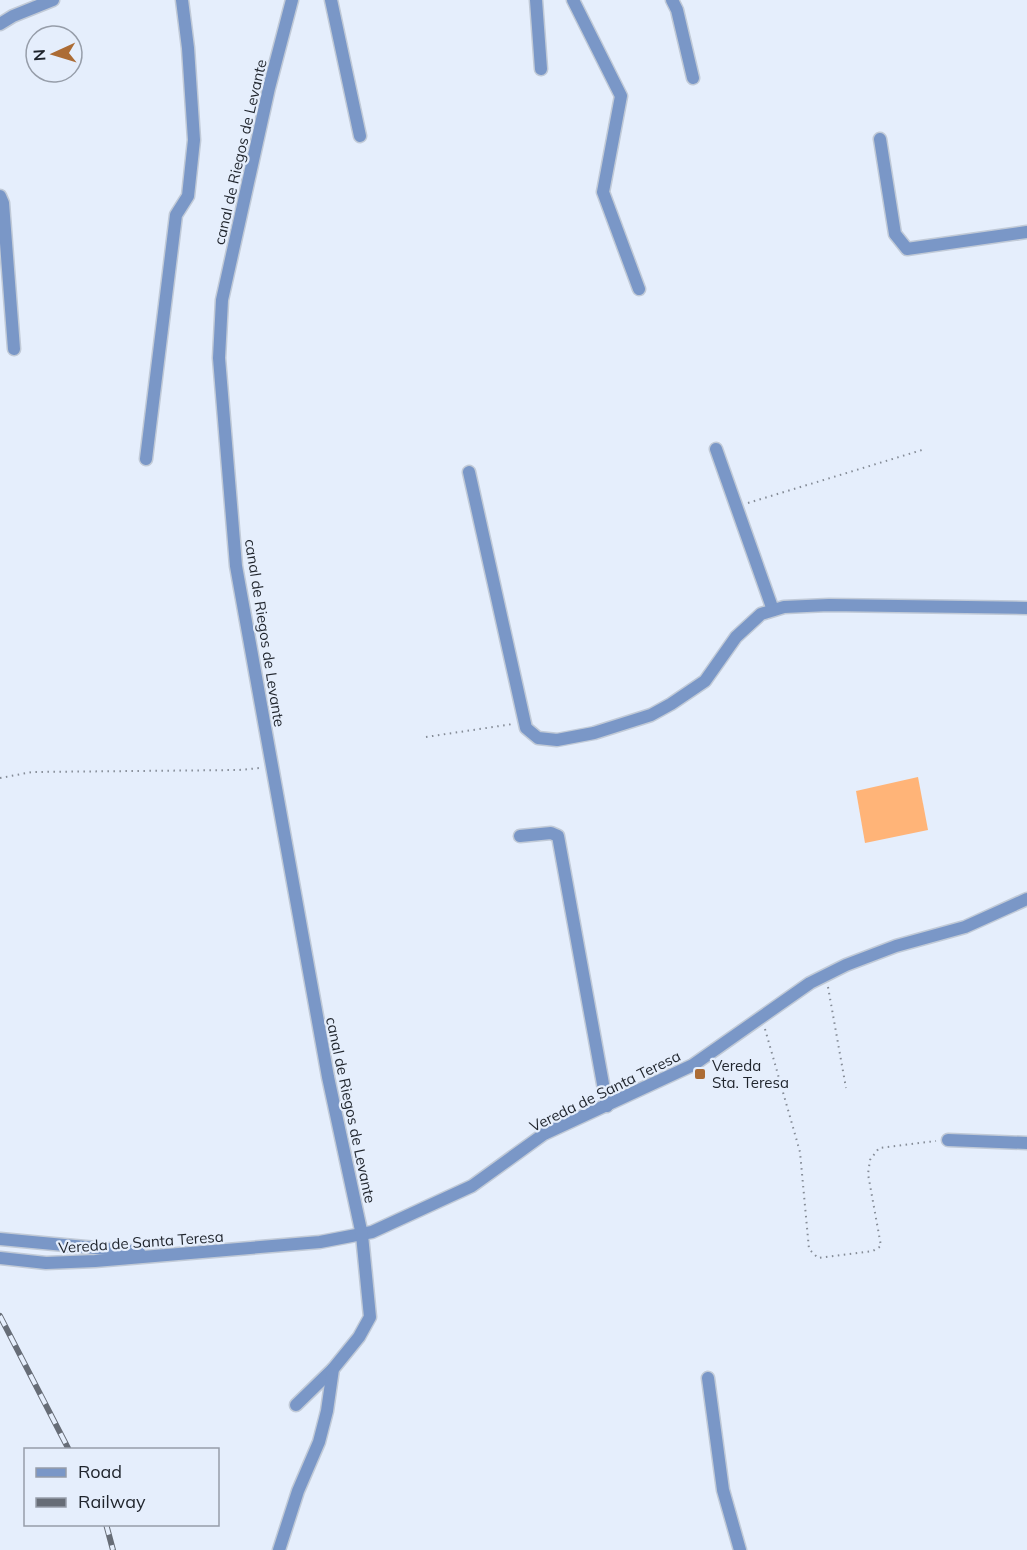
<svg xmlns="http://www.w3.org/2000/svg" width="1027" height="1550" font-family="Mulish,sans-serif">
	<style>
		.water { fill: #ffb478 }
		.lines { fill: none; stroke-linecap: round; stroke-linejoin: round }
		.street-casing { stroke: #c1cad7; stroke-width: 15 }
		.path { stroke: #858c97; stroke-width: 2; stroke-dasharray: 1.5 4.5; stroke-linecap: butt }
		.street { stroke: #7a97c7; stroke-width: 12 }
		.rail-casing { stroke: #676d77; stroke-width: 6 }
		.rail { stroke: #e5eefc; stroke-width: 4; stroke-dasharray: 11; stroke-linecap: butt }
		.poi-dot { fill: #ac6c35; stroke: #e5eefc; stroke-width: 2 }
		.labels { text-anchor: middle; dominant-baseline: central; stroke-width: 4.5; stroke-linejoin: round; paint-order: stroke }
		.street-label { font-size: 15px; fill: #1f242c; stroke: #e5eefc }
		.poi-label { font-size: 15px; fill: #1f242c; stroke: #e5eefc; text-anchor: start }
	</style>
	<rect width="100%" height="100%" fill="#e5eefc"/>
	<polygon class="water" points="918,777 928,830 865,843 856,791"/>
	<g class="lines">
		<g class="street-casing">
			<g id="street">
				<polyline points="331,0 360,136"/>
				<polyline points="536,0 541,69"/>
				<polyline points="573,0 621,96 603,192 639,289"/>
				<polyline points="672,0 677,10 693,78"/>
				<polyline points="0,24 13,16 53,0"/>
				<polyline points="880,139 895,234 907,249 1027,232"/>
				<polyline points="0,196 3,203 14,349"/>
				<polyline points="716,449 773,610"/>
				<polyline points="146,459 176,215 188,196 194,140 188,48 182,0"/>
				<polyline points="469,472 526,728 538,738 557,740 594,733 651,715 671,704 705,681 736,637 761,614 784,607 829,605 1027,608"/>
				<polyline points="520,836 551,833 558,836 607,1106"/>
				<polyline points="948,1140 1027,1143"/>
				<polyline points="0,1239 139,1252"/>
				<polyline points="0,1258 46,1263 95,1261 320,1242 372,1232 472,1186 544,1134 693,1065 810,983 846,965 896,946 965,927 1027,899"/>
				<polyline points="708,1378 723,1490 740,1550"/>
				<polyline points="296,1405 333,1369"/>
				<polyline points="279,1550 298,1491 319,1442 327,1411 333,1369 359,1337 370,1317 362,1235 328,1077 236,566 219,358 222,300 269,88 292,0"/>
			</g>
		</g>
		<g class="path">
			<polyline points="748,503 922,450"/>
			<polyline points="426,737 513,724"/>
			<polyline points="0,778 32,772 239,770 260,768"/>
			<polyline points="828,987 846,1088"/>
			<polyline points="765,1029 800,1152 809,1249 818,1258 873,1251 881,1246 868,1174 870,1160 879,1148 936,1141"/>
		</g>
		<use href="#street" class="street"/>
		<g class="rail-casing">
			<g id="rail">
				<polyline points="0,1316 69,1450"/>
				<polyline points="106,1524 113,1550"/>
			</g>
		</g>
		<use href="#rail" class="rail"/>
	</g>
	<rect class="poi-dot" x="694" y="1068" width="12" height="12" rx="3"/>
	<g class="labels">
		<g class="street-label">
			<text transform="translate(240 152) rotate(-77)">canal de Riegos de Levante</text>
			<text transform="translate(265 633) rotate(81)">canal de Riegos de Levante</text>
			<text transform="translate(605 1091) rotate(-26)">Vereda de Santa Teresa</text>
			<text transform="translate(351 1110) rotate(78)">canal de Riegos de Levante</text>
			<text transform="translate(141 1242) rotate(-4)">Vereda de Santa Teresa</text>
		</g>
		<g class="poi-label">
			<text x="712" y="1065">Vereda<tspan x="712" dy="17">Sta. Teresa</tspan></text>
		</g>
	</g>
	<rect x="24" y="1448" width="195" height="78" fill="#e5eefc" stroke="#969da9" stroke-width="1.5"/>
	<rect x="36" y="1468" width="30" height="9" fill="#7a97c7" stroke="#969da9" stroke-width="1.5"/>
	<text x="78" y="1478" font-size="18" fill="#1f242c">Road</text>
	<rect x="36" y="1498" width="30" height="9" fill="#676d77" stroke="#969da9" stroke-width="1.5"/>
	<text x="78" y="1508" font-size="18" fill="#1f242c">Railway</text>
	<g transform="translate(54 54) rotate(266)"><circle r="28" fill="#e5eefc" stroke="#969da9" stroke-width="1.5"/>
	<path d="M0-4.5L10 22L0 15L-10 22Z" fill="#ac6c35"/>
	<text y="-9" font-size="16" font-weight="bold" text-anchor="middle" fill="#1f242c">N</text>
	</g>
</svg>
